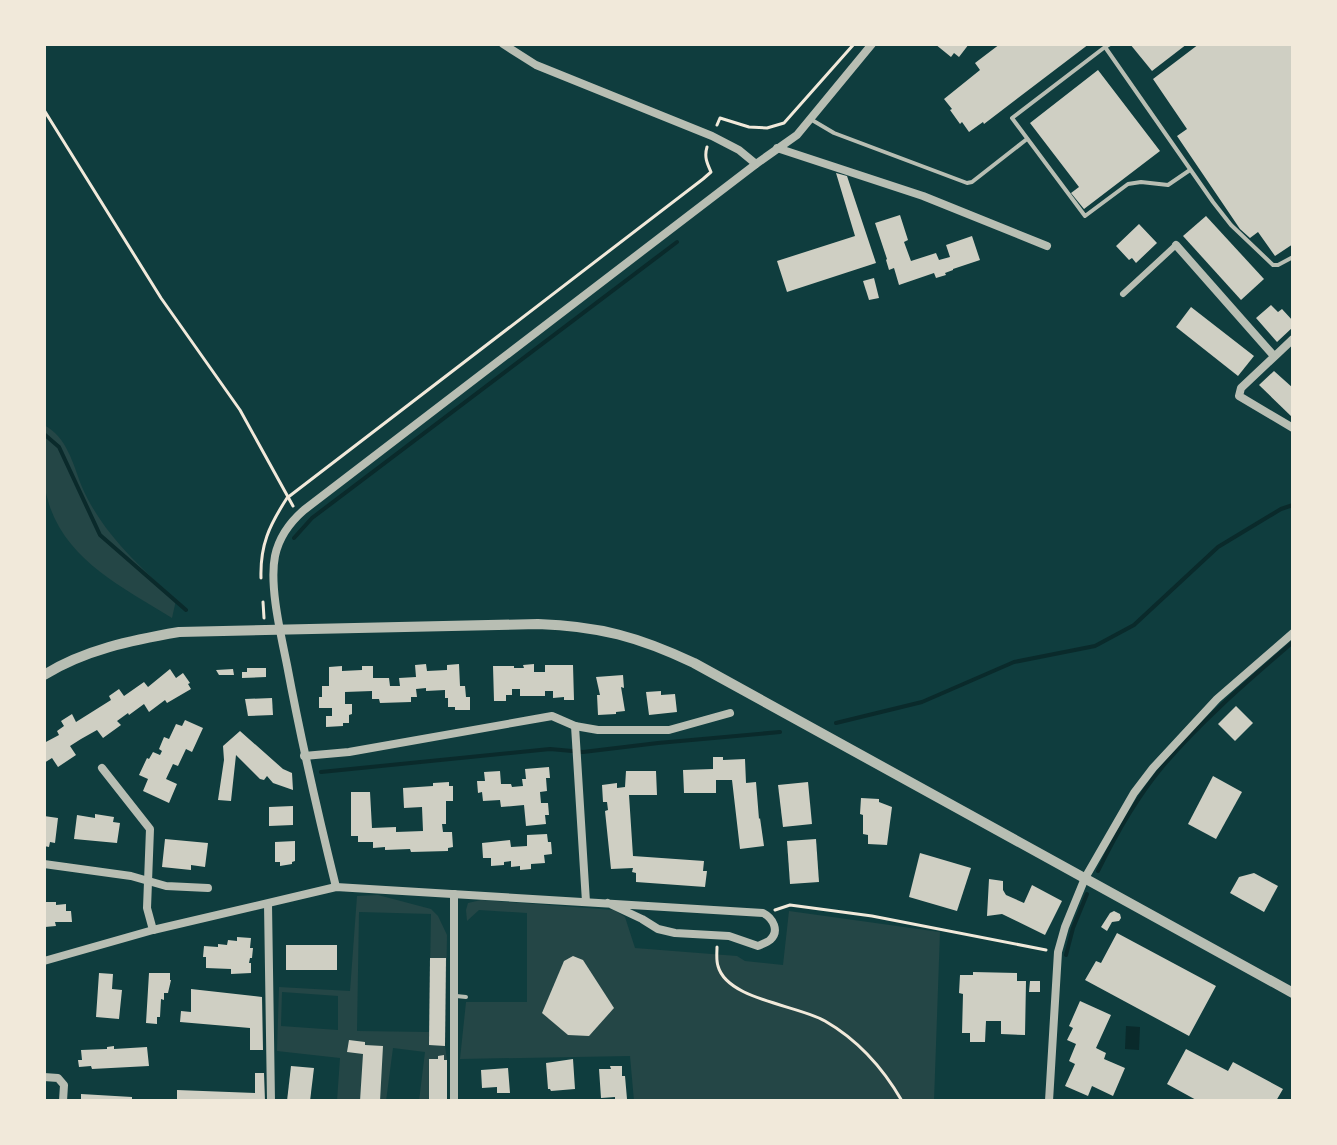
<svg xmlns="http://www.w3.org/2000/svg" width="1337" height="1145" font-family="'Source Sans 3',sans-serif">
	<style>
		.green { fill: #244646; fill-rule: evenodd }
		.water { fill: #0a2a2b }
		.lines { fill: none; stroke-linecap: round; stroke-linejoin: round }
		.stream { stroke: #0a2a2b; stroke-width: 4 }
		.building { fill: #cfcfc3 }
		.path { stroke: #f1e9da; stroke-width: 3 }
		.service { stroke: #b8beb3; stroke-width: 4 }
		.pedestrian { stroke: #b8beb3; stroke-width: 6 }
		.minor { stroke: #b8beb3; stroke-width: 8 }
		.tertiary { stroke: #b8beb3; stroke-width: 10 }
	</style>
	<rect width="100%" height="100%" fill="#0f3d3e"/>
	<g class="green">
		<path d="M44,425C67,437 73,464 82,487C102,533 140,567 176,600L172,618C119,585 57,556 45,488C41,468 44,445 44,425Z"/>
		<path d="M378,895L431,909L438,916L447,935L445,1046L447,1060V1101H419L425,1052L393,1048L386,1101H337L340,1058L277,1051L279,987L350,991L357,896ZM359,912L431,914L429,1032L357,1031ZM282,992L338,996V1030L281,1026Z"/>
		<polygon points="481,900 614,910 625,917 635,948 737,956 745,961 783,965 789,911 940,932 934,1101 634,1101 630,1056 460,1059 466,1002 527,1002 527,913 479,910 467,921 466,910 468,903"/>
	</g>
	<polygon class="water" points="1126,1026 1140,1027 1139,1050 1125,1049"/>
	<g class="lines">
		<g class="stream">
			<polyline points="44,434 59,447 100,535 186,610"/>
			<polyline points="294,538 312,518 677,242"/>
			<polyline points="836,723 922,702 1014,662 1095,646 1134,625 1218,547 1281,509 1293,505"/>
			<polyline points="321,772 550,749 583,752 658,743 780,732"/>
			<path d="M1098,871C1116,834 1137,797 1163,766C1202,720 1248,681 1293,642"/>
			<polyline points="1066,955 1073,928 1087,894"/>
		</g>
	</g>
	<g class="building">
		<polygon points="935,44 969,44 959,57 954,53 951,57"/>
		<polygon points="1000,44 1089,44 984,124 983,122 969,132 962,122 960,124 950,110 952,109 944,99 980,70 975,63"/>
		<polygon points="1130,44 1187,44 1152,71"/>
		<polygon points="1199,44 1293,44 1293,244 1275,256 1258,232 1250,238 1240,229 1177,136 1187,129 1153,79"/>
		<polygon points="1098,70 1160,151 1084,209 1071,193 1079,187 1030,123"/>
		<polygon points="836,173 847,176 876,263 787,292 777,261 855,236"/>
		<polygon points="900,215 908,240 904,242 911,261 936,253 939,260 950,257 946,245 972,236 980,260 953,269 953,270 945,273 946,275 936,278 934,273 899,285 894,268 889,270 886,260 887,259 875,223"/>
		<polygon points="1206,216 1264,279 1241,300 1183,236"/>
		<polygon points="1139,224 1157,243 1136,263 1132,258 1129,260 1116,246"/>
		<polygon points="874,278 879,298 869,300 863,281"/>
		<polygon points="1271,305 1278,312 1282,309 1293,321 1293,327 1277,342 1256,318"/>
		<polygon points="1191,307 1254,356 1238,376 1176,327"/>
		<polygon points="1274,371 1293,388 1293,418 1259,385"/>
		<polygon points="426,664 427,671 447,670 447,665 459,664 460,686 465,686 466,697 470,697 470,710 455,710 455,707 448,707 448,698 445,698 445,690 426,691 426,688 416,689 417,697 411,697 411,702 380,703 379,699 372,699 372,691 345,692 345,704 352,704 352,714 349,715 349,723 343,723 343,726 326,727 326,716 332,716 332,708 319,708 319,697 322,697 322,686 329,686 329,667 342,666 342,671 362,670 362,666 373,666 373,678 389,678 390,686 400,686 399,678 416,677 415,665"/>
		<polygon points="534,664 534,672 545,672 545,665 573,665 574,700 564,700 564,697 553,698 553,691 545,691 545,696 520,696 520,689 512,689 512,695 506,695 506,701 494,701 493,666 514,666 514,668 524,668 523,665"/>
		<polygon points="247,668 266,668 266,677 242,678 242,672 247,672"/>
		<polygon points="170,669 176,678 183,673 190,683 188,684 191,689 167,703 165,700 149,712 144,704 129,715 128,713 117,721 121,725 103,738 97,730 81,739 70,746 76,755 58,767 52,758 44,763 44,743 59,735 57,731 64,726 61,721 72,714 76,722 111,700 109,696 119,689 124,696 144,682 148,687"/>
		<polygon points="233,669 234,675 219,675 216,670"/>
		<polygon points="623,675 624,688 621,687 625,711 616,712 616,714 598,715 597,695 600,695 596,677"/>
		<polygon points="661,691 661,695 675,694 677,712 649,715 646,692"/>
		<polygon points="272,698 273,715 248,716 245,699"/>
		<polygon points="1236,706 1253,723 1235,741 1218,724"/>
		<polygon points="185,720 203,728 192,752 186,749 178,766 173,764 166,779 177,784 169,803 143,791 148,779 139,775 147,758 149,759 153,752 160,755 162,751 159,749 164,737 169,739 176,724 182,726"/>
		<polygon points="240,731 283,769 292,773 293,790 273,783 267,776 264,780 260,779 236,755 231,801 218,800 224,760 223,746"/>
		<polygon points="713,757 723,757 723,760 745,759 746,783 756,782 759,819 760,818 764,846 740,849 732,780 716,780 716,793 684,793 683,770 713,769"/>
		<polygon points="549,767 550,778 546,778 547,791 540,792 541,803 548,803 549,815 545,815 546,824 526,826 524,805 501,807 500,800 483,801 482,792 478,793 477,781 485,781 484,772 500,771 501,784 511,784 512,787 523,786 522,779 526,779 525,769"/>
		<polygon points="626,771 656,771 657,795 629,795 633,856 704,861 703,871 707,871 705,887 636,882 636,873 632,872 633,868 611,869 605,811 608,810 607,802 603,802 602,785 617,783 617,788 625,787"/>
		<polygon points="1213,776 1242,792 1216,839 1188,824"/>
		<polygon points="449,782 449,786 453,786 453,801 446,801 446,824 442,824 443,832 452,832 453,847 448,848 448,851 411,852 410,849 385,850 385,847 373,848 373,842 358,842 358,836 351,836 351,792 370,792 372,828 396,827 396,832 423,831 422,807 404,808 403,788 433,786 433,783"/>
		<polygon points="808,782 812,824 783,827 778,785"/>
		<polygon points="861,798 879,799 879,802 892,807 887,845 868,844 868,835 863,834 863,815 860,814"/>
		<polygon points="293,806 293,825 269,826 269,807"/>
		<polygon points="95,814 114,817 113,822 120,823 117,843 74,839 77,815 95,818"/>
		<polygon points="44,816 58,818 55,843 50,842 49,847 44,846"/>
		<polygon points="547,834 548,842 551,842 552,854 544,855 545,863 531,864 531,869 520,870 520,866 511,867 511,861 504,862 504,865 491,866 491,858 483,858 482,843 510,840 511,847 527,846 527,835"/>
		<polygon points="165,839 208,843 205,867 191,865 191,870 162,867"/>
		<polygon points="816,839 819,882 790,884 787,841"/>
		<polygon points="295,841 295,861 292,862 292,864 280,866 280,862 275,862 275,842"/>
		<polygon points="920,853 971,868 957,911 909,897"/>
		<polygon points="1254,873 1278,886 1264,912 1230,893 1239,877"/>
		<polygon points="989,879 1003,881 1003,890 1006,895 1024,903 1032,885 1062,901 1045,935 1002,914 987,916"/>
		<polygon points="45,902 56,902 56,905 66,904 66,911 71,911 72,922 55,922 56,926 45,927"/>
		<polygon points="1114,911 1120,914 1121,918 1119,921 1112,922 1107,931 1101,927 1110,913"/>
		<polygon points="1117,933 1216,986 1189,1036 1085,980 1096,961 1101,963"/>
		<polygon points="237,937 251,938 250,948 253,948 252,958 250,958 249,963 251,963 251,973 231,974 231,969 206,968 206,957 203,957 204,946 218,947 218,944 227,945 228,940 237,941"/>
		<rect x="286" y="945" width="51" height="25"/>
		<polygon points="573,956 583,960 614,1008 589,1036 568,1035 542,1013 564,961"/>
		<polygon points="430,958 446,958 445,1046 429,1045"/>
		<polygon points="973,972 1017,973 1017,981 1026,981 1025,1035 1001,1034 1001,1021 986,1021 985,1042 970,1042 970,1033 962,1033 963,994 959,993 960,975 973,975"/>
		<polygon points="99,973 113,974 112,989 122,990 119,1019 96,1017"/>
		<polygon points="149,973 170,973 170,980 171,980 168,993 164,993 164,1000 161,999 160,1017 157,1017 157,1024 146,1023"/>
		<polygon points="1030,981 1040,981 1040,992 1029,992"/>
		<polygon points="191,989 262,997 263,1050 250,1050 250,1028 180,1022 181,1011 191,1012"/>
		<polygon points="1080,1001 1111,1015 1096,1048 1106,1053 1104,1059 1125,1068 1113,1096 1092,1086 1088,1096 1065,1086 1075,1064 1069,1061 1076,1044 1067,1040 1073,1028 1069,1026"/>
		<polygon points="349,1040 365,1042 365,1045 383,1046 380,1101 360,1101 363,1054 347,1052"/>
		<polygon points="114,1046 114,1049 147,1047 149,1066 92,1069 91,1066 79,1067 78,1060 82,1060 81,1050 107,1049 107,1047"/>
		<polygon points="1186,1049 1228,1071 1233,1062 1283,1089 1276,1101 1220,1100 1198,1101 1167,1084"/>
		<polygon points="444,1055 444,1060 447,1060 447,1101 429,1101 429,1059 438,1059 438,1056"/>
		<polygon points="573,1059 575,1089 551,1091 550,1089 548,1089 546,1063"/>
		<polygon points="291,1066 314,1068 310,1101 287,1101"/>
		<polygon points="610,1066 622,1066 622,1076 625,1076 627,1099 615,1099 615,1097 601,1098 599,1069 611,1069"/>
		<polygon points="508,1068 510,1093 497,1093 497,1087 482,1088 481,1070"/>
		<polygon points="255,1073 264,1073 265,1101 177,1101 177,1090 255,1093"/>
		<polygon points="81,1094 132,1097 132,1101 81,1101"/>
	</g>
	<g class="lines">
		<g class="path">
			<polyline points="44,110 161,298 240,410 293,506"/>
			<polyline points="717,125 720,118 749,127 767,128 784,123 854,44"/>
			<path d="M261,578C260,545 269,526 287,498L703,179L711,172C707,163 704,157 707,147"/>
			<polyline points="263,602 264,618"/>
			<polyline points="775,910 790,905 872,916 1046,950"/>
			<path d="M717,947C717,953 716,960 718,966C727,1000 798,1005 825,1021C858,1040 883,1068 902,1101"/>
		</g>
		<g class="service">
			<polyline points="1110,44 1105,47 1213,202 1231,225 1273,265 1278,265 1293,257"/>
			<polyline points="1105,47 1012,118 1085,216 1128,184 1141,182 1168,185 1190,170"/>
			<polyline points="812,120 834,133 967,183 972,182 1027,139"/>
			<polyline points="456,996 466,997"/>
		</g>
		<polyline class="pedestrian" points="1123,294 1176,245"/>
		<g class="minor">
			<polyline points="503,44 536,65 712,136 739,150 756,164"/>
			<polyline points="777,148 923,196 1047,246"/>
			<polyline points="1176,245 1274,356"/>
			<polyline points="1293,339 1241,388 1239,396 1293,428"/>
			<polyline points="575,726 586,902"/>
			<polyline points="304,756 349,752 552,716 575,726 598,730 669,730 730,713"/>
			<polyline points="102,768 150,829 147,908 153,930"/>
			<polyline points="44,864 131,876 166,886 208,888"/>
			<path d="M336,887C318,814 301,740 287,665C281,635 269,586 275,556C279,537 289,523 304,510L756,164L797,135L872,44"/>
			<polyline points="268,904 271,1101"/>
			<path d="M44,961L153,930L336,887L763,913C773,918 780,931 770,940C768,942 760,945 758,946L729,936L675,933L658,929L642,919L608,903"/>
			<polyline points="44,1077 58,1078 64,1085 63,1101"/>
			<polyline points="454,1101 454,894"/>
			<polyline points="1049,1101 1058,952 1065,927 1085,878 1134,793 1153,768 1217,699 1293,633"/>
		</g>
		<path class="tertiary" d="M44,675C84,650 132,640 179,632L538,624C599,626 639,637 694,663L1293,993"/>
	</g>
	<rect width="1337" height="1145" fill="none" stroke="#f1e9da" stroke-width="92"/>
</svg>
